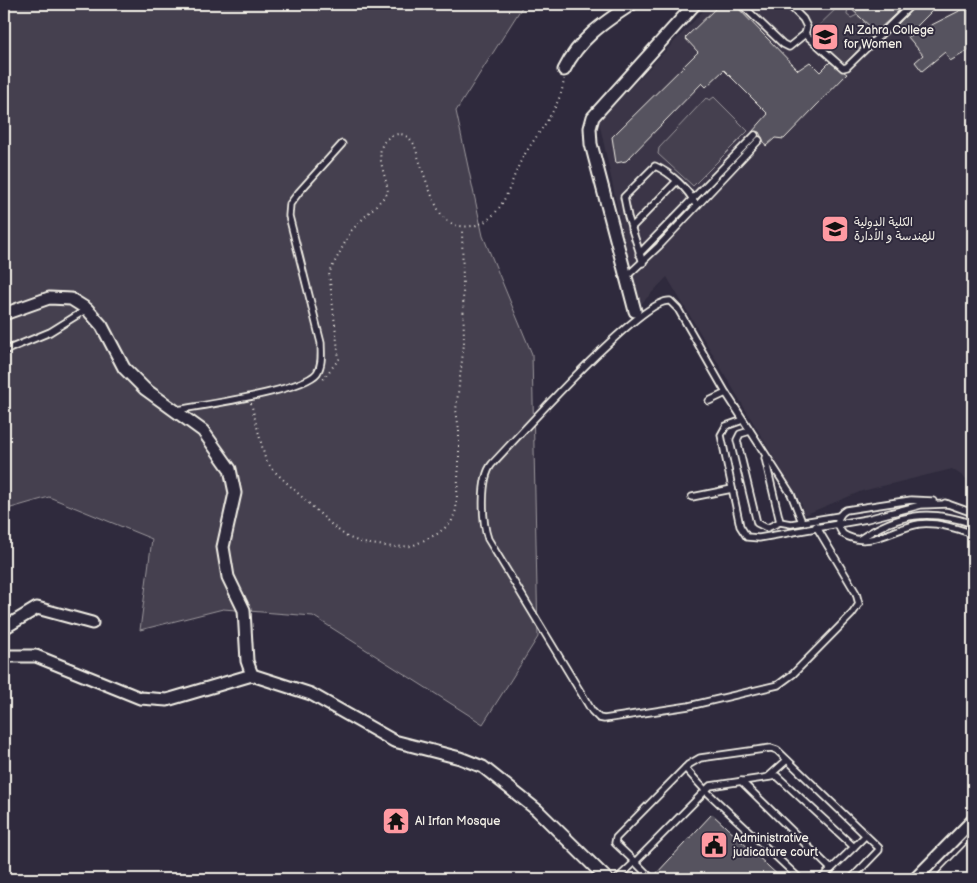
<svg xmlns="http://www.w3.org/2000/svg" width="977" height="883" font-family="'Balsamiq Sans','Playpen Sans Arabic',sans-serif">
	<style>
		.built { fill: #3b3647 }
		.green { fill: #454050; stroke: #9c989c }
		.building { fill: #56525f; stroke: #f4f1e8 }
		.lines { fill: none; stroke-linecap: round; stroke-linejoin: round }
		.service-casing { stroke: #f4f1e8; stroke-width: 9 }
		.minor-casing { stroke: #f4f1e8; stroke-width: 15 }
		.primary-casing { stroke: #f4f1e8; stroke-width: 22 }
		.path { stroke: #f4f1e8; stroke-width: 2; stroke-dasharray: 1 4; stroke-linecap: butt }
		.service { stroke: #2f2a3d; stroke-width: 5.5 }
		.minor { stroke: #2f2a3d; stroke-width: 11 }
		.primary { stroke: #2f2a3d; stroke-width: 19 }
		.labels { text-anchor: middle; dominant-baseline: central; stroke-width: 4; stroke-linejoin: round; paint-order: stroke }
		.poi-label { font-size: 12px; fill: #f4f1e8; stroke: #2f2a3d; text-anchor: start }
	</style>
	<rect width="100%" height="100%" fill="#2f2a3d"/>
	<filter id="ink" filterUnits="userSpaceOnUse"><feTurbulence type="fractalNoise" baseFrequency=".02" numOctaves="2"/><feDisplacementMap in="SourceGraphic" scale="10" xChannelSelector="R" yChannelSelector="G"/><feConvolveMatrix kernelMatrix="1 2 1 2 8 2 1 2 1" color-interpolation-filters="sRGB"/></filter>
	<g filter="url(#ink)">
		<polygon class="built" points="710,4 973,4 973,483 952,469 862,491 804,515 802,505 667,277 641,304 636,294 599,121"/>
		<g class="green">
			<polygon points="4,4 524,4 456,111 483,236 532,354 538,637 483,724 313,616 223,609 140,630 152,539 49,497 4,510"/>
			<polygon points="841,4 848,6 847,15 851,18 857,15 864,20 864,29 868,28 876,36 875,38 867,40 844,65 812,32"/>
			<polygon points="714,97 748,131 693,186 658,154 659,148 706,98 710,100"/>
		</g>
		<g class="building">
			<polygon points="720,4 734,4 798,70 810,62 820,72 830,62 847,74 784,139 775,138 766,146 759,132 752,132 768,114 724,70 706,87 702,83 626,161 616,163 612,137 698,52 685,38"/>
			<polygon points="846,4 906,4 876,32"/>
			<polygon points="917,4 939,4 907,36 897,25"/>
			<polygon points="973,4 973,48 950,61 945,52 922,71 915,62 923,55 908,37"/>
			<polygon points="712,814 782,879 658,879 655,875"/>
		</g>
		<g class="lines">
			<g class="service-casing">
				<g id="service">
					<polyline points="741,4 783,44 789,47 805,34 807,27 803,19 788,4"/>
					<polyline points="805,34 843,68 847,67 912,4"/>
					<polyline points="631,228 676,182"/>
					<polyline points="639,254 755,135"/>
					<path d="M643,263L628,217L624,197L655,166C671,173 688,189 696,205"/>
					<polyline points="626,277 659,246 759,140"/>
					<polyline points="4,351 50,332 87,309"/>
					<polyline points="709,401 726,393"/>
					<path d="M177,410C203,405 303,391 317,373C323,364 321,352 321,343L289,216L290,204L299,192L342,144"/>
					<polyline points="743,420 726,426 721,435 740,526 747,537 759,538 867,519 921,505 948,504"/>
					<polyline points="750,431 740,434 737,440 757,523 767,528 780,522 791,524 839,516"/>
					<polyline points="765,458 780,522"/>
					<polyline points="692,497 732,489"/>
					<path d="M933,501L911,500L846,510C835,516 837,526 843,534C869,550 893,528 919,524C937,522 956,528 973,534"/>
					<polyline points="945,503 973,513"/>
					<path d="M802,522L791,494L726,393L678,309L670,301C642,297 518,437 492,464C480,478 482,522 488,539L592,711L599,718L604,719L689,706L778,685L793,674L852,614L859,604L856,593L816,526"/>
					<path d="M860,539C898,513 930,509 973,524"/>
					<polyline points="685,768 705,790 800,879"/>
					<polyline points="768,777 787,760"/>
					<polyline points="741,781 831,869"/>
					<polyline points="854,847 865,836"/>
					<polyline points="617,879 635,862 615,843 616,838 688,765 700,758 771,748 777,750 879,848 879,850 851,879"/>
					<polyline points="652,879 635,862 710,786 777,776 854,847 821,879"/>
				</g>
			</g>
			<g class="minor-casing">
				<g id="minor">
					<path d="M564,70C579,39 604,22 632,4"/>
					<polyline points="635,311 591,144 590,128 593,117 695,4"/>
					<polyline points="4,314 49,298 71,299 87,309 102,326 124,368 145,389 203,431 230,469 235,493 223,547 228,577 244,610 247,661 252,675"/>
					<polyline points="4,628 37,608 92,623"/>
					<polyline points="4,656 36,656 140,698 167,700 252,675 311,694 394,741 460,758 483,767 537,810 607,879"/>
					<polyline points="915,879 973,820"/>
				</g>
			</g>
			<g class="primary-casing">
				<g id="primary">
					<polyline points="947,879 973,852"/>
					<polyline points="970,879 973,876"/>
				</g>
			</g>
			<g class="path">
				<path d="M323,379L339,359L329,273L351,231L388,193C387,174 368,145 394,135C403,132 409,137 414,144C420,162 432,204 444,218C457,231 480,228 492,216C508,201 512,177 522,159C536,134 561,109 564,79"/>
				<polyline points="251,403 265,458 272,469 333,526 347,537 363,543 393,547 412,546 437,534 451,523 456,510 459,463 459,430 456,410 464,344 462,228"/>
			</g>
			<use href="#service" class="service"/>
			<use href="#minor" class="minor"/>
			<use href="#primary" class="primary"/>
		</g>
	</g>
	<defs>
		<g id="university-square" transform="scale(1.4375)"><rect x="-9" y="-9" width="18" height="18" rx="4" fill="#ff9aa2" stroke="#2f2a3d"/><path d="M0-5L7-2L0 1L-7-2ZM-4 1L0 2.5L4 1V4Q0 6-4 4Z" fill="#111"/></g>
		<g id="temple-square" transform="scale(1.4375)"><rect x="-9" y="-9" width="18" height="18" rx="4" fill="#ff9aa2" stroke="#2f2a3d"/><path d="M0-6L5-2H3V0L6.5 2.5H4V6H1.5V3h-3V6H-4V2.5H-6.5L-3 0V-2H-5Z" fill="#111"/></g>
		<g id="civic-square" transform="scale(1.4375)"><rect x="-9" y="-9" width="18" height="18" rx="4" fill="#ff9aa2" stroke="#2f2a3d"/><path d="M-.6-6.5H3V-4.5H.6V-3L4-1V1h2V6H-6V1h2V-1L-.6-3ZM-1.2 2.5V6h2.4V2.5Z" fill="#111"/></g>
	</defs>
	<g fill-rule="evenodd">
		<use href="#university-square" x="825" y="37"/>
		<use href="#university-square" x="835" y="229"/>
		<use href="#temple-square" x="396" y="821"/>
		<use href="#civic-square" x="714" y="845"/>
	</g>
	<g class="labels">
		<g class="poi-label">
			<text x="844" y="30">Al Zahra College<tspan x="844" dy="14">for Women</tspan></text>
			<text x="854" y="222">الكلية الدولية<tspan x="854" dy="14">للهندسة و الأدارة</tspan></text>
			<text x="415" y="821">Al Irfan Mosque</text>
			<text x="733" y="838">Administrative<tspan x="733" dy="14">judicature court</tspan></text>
		</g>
	</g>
	<rect width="977" height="883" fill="none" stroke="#2f2a3d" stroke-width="20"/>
	<rect x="10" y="10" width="957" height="863" fill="none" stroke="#f4f1e8" stroke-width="2" filter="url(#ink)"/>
</svg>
